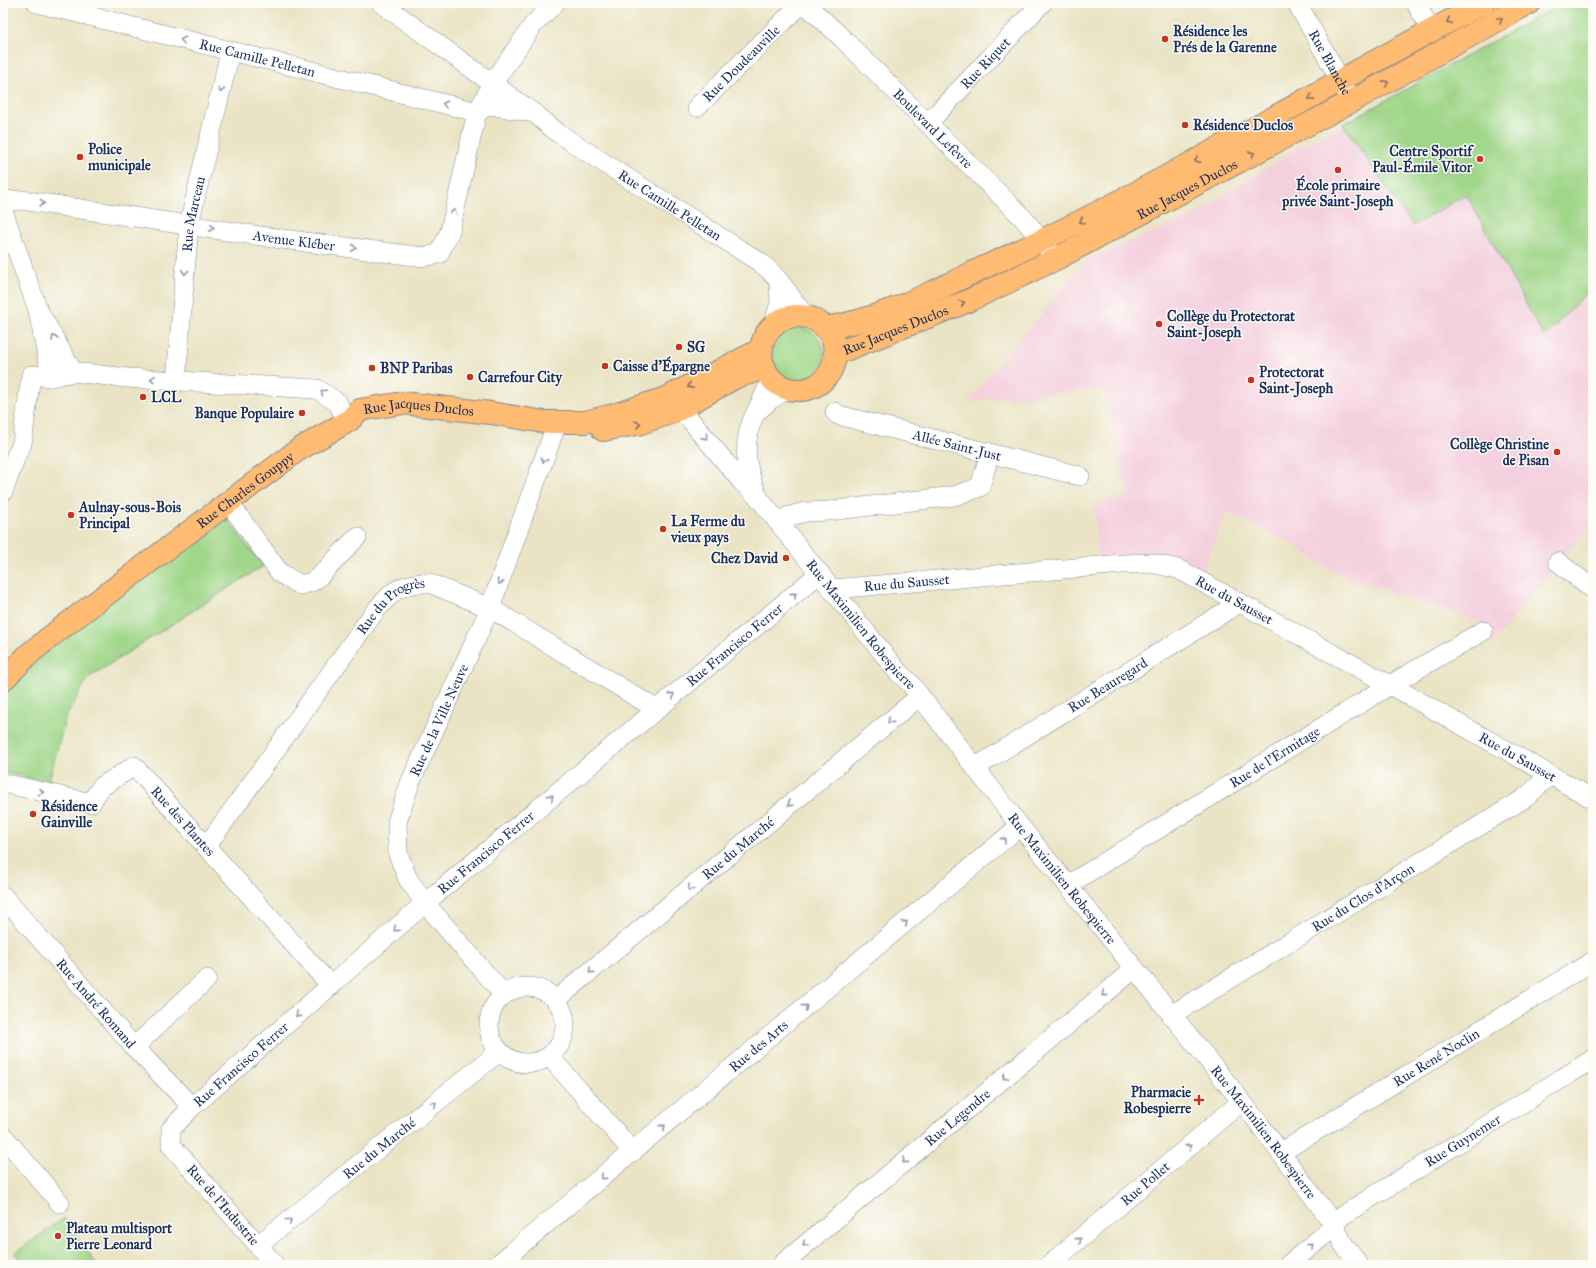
<svg xmlns="http://www.w3.org/2000/svg" width="1596" height="1268" font-family="'IM FELL Great Primer',serif">
	<style>
		.built { fill: #f4cfde }
		.green { fill: #9fd688; stroke: #5d8273 }
		.lines { fill: none; stroke-linecap: round; stroke-linejoin: round }
		.minor-casing { stroke: #828a92; stroke-width: 20 }
		.major-casing { stroke: #828a92; stroke-width: 24 }
		.minor { stroke: #fff; stroke-width: 19 }
		.major { stroke: #febb71; stroke-width: 22 }
		.oneway { stroke: #816e67 }
		.oneway2 { stroke: #8d97ae }
		.poi-dot { fill: #c8321e; stroke: #fdfcf7; stroke-width: 1.5 }
		.labels { text-anchor: middle; dominant-baseline: central; stroke-width: 3; stroke-linejoin: round; paint-order: stroke }
		.poi-label { font-size: 14px; font-weight: bold; fill: #1b2f5e; stroke: #fdfcf7; text-anchor: start }
		.street-label { font-size: 14px; fill: #1b2f5e; stroke: #fdfcf7 }
	</style>
	<rect width="100%" height="100%" fill="#fdfcf7"/>
	<filter id="ink" filterUnits="userSpaceOnUse"><feTurbulence type="fractalNoise" baseFrequency=".025" numOctaves="2"/><feDisplacementMap in="SourceGraphic" scale="8" xChannelSelector="R" yChannelSelector="G"/><feConvolveMatrix kernelMatrix="1 2 1 2 8 2 1 2 1" color-interpolation-filters="sRGB"/></filter>
	<filter id="wash" filterUnits="userSpaceOnUse"><feTurbulence type="fractalNoise" baseFrequency=".012" numOctaves="4" result="noise"/><feDisplacementMap in="SourceGraphic" scale="16" xChannelSelector="R" yChannelSelector="G"/><feGaussianBlur stdDeviation="0.9" result="paint"/><feColorMatrix in="noise" values="0 0 0 0 0 0 0 0 0 0 0 0 0 0 0 0 0 1.4 0 .05"/><feComposite in="paint" operator="in"/></filter>
	<g filter="url(#wash)">
		<rect width="100%" height="100%" fill="#eae4c5"/>
		<polygon class="built" points="1343,124 1413,226 1466,194 1544,337 1593,286 1593,521 1491,645 1477,621 1355,580 1322,566 1296,546 1227,511 1202,572 1098,558 1093,504 1129,497 1104,389 970,401 993,371 1088,259 1191,217 1295,149"/>
		<g class="green">
			<polygon points="1563,3 1593,3 1593,286 1544,337 1466,194 1413,226 1343,124"/>
			<circle cx="798" cy="354" r="26"/>
			<polygon points="225,517 263,566 88,678 66,716 48,783 3,772 3,688 15,672"/>
			<polygon points="64,1218 97,1265 23,1265 15,1253"/>
		</g>
	</g>
	<g filter="url(#ink)">
		<g class="lines">
			<g class="minor-casing">
				<g id="minor">
					<path id="s1" d="M37,3L477,112L490,105L534,113L558,133L607,165L761,263C780,278 791,299 807,318"/>
					<polyline points="381,3 529,110"/>
					<path id="s2" d="M804,3L839,35L1024,219L1056,259"/>
					<path id="s3" d="M1297,3L1352,101"/>
					<polyline points="1416,3 1431,31"/>
					<path id="s4" d="M697,107L802,3"/>
					<path id="s5" d="M928,123L1042,3"/>
					<path id="s6" d="M3,201L21,200L274,238L423,257L439,254L450,231L477,112L493,83L533,25L555,3"/>
					<polyline points="3,211 38,310"/>
					<polyline points="773,327 780,302 779,281"/>
					<polyline points="51,377 38,310 73,372"/>
					<path id="s7" d="M176,380L189,224L230,52"/>
					<polyline points="760,409 771,399 788,389"/>
					<path id="s8" d="M676,411L687,416L742,482L758,497L898,672L910,683L1020,826L1254,1117L1332,1222L1344,1245L1359,1265"/>
					<path id="s9" d="M835,412L838,415L1080,476"/>
					<polyline points="3,492 16,456 22,444 31,375 51,377 73,372 127,378 317,389 338,403 347,422"/>
					<path d="M756,492C745,465 742,441 755,414C761,402 767,391 771,378"/>
					<polyline points="229,503 280,573 300,585 312,582 321,575 357,537"/>
					<polyline points="780,522 787,517 805,512 829,511 954,496 980,487 990,453"/>
					<polyline points="1558,562 1593,589"/>
					<path id="s10" d="M833,589L1122,564L1151,563L1178,569L1390,685L1593,799"/>
					<path id="s11" d="M976,767L1239,603"/>
					<path id="s12" d="M3,783L91,803L101,787L134,766L331,986"/>
					<path id="s13" d="M206,847L373,614C390,593 400,582 429,583L490,608L656,709"/>
					<path id="s14" d="M1068,885L1390,685L1483,631"/>
					<path id="s15" d="M3,896L134,1047L192,1107"/>
					<circle cx="527" cy="1025" r="38"/>
					<path id="s16" d="M504,995L425,903L408,879L398,854L397,822L410,783L490,608L557,423"/>
					<path id="s17" d="M556,1000L920,696"/>
					<path id="s18" d="M1171,1015L1525,798L1550,775"/>
					<polyline points="134,1047 207,979"/>
					<polyline points="550,1057 633,1152"/>
					<polyline points="3,1136 60,1203"/>
					<path id="s19" d="M1280,1153L1593,961"/>
					<path id="s20" d="M1332,1222L1593,1059"/>
					<path id="s21" d="M258,1245L499,1052"/>
					<path id="s22" d="M275,1265L171,1145V1129L192,1107L425,903L820,573"/>
					<path id="s23" d="M497,1265L1020,826"/>
					<path id="s24" d="M781,1265L1134,969"/>
					<path id="s25" d="M1049,1265L1241,1102"/>
					<polyline points="1288,1265 1335,1226"/>
				</g>
			</g>
			<g class="major-casing">
				<g id="major">
					<circle cx="798" cy="353" r="37"/>
					<path d="M825,328C882,320 935,290 987,266C1158,189 1317,89 1484,3"/>
					<path id="s26" d="M835,354L968,301L1056,259L1352,101L1529,3"/>
					<polyline points="603,430 638,424 676,411 736,377 765,368"/>
					<path id="s27" d="M3,680L29,654L55,633L298,450L350,420L359,410L403,403L491,413L544,422H585L620,413L666,398L762,349"/>
				</g>
			</g>
			<use href="#minor" class="minor"/>
			<use href="#major" class="major"/>
		</g>
		<defs><path id="oneway-chevron" d="M-2-3.5L2.5 0L-2 3.5" fill="none" stroke-width="1.6" stroke-linecap="round" stroke-linejoin="round"/></defs>
		<g class="oneway">
			<use href="#oneway-chevron" transform="translate(1500 20) rotate(-30)"/>
			<use href="#oneway-chevron" transform="translate(1449 21) rotate(153)"/>
			<use href="#oneway-chevron" transform="translate(1386 83) rotate(-29)"/>
			<use href="#oneway-chevron" transform="translate(1311 98) rotate(151)"/>
			<use href="#oneway-chevron" transform="translate(1252 154) rotate(-29)"/>
			<use href="#oneway-chevron" transform="translate(1197 160) rotate(152)"/>
			<use href="#oneway-chevron" transform="translate(1082 221) rotate(152)"/>
			<use href="#oneway-chevron" transform="translate(962 303) rotate(-22)"/>
			<use href="#oneway-chevron" transform="translate(690 386) rotate(153)"/>
			<use href="#oneway-chevron" transform="translate(638 424) rotate(-16)"/>
		</g>
		<g class="oneway2">
			<use href="#oneway-chevron" transform="translate(183 40) rotate(-166)"/>
			<use href="#oneway-chevron" transform="translate(221 90) rotate(104)"/>
			<use href="#oneway-chevron" transform="translate(445 104) rotate(-166)"/>
			<use href="#oneway-chevron" transform="translate(42 203) rotate(8)"/>
			<use href="#oneway-chevron" transform="translate(454 212) rotate(-77)"/>
			<use href="#oneway-chevron" transform="translate(212 228) rotate(9)"/>
			<use href="#oneway-chevron" transform="translate(354 248) rotate(7)"/>
			<use href="#oneway-chevron" transform="translate(185 272) rotate(95)"/>
			<use href="#oneway-chevron" transform="translate(54 338) rotate(-120)"/>
			<use href="#oneway-chevron" transform="translate(153 379) rotate(-177)"/>
			<use href="#oneway-chevron" transform="translate(323 392) rotate(-146)"/>
			<use href="#oneway-chevron" transform="translate(705 437) rotate(51)"/>
			<use href="#oneway-chevron" transform="translate(544 460) rotate(110)"/>
			<use href="#oneway-chevron" transform="translate(500 582) rotate(110)"/>
			<use href="#oneway-chevron" transform="translate(794 595) rotate(-40)"/>
			<use href="#oneway-chevron" transform="translate(672 695) rotate(-40)"/>
			<use href="#oneway-chevron" transform="translate(890 721) rotate(140)"/>
			<use href="#oneway-chevron" transform="translate(41 792) rotate(13)"/>
			<use href="#oneway-chevron" transform="translate(551 797) rotate(-40)"/>
			<use href="#oneway-chevron" transform="translate(790 804) rotate(140)"/>
			<use href="#oneway-chevron" transform="translate(1004 840) rotate(-40)"/>
			<use href="#oneway-chevron" transform="translate(690 888) rotate(140)"/>
			<use href="#oneway-chevron" transform="translate(905 923) rotate(-40)"/>
			<use href="#oneway-chevron" transform="translate(396 929) rotate(139)"/>
			<use href="#oneway-chevron" transform="translate(591 971) rotate(140)"/>
			<use href="#oneway-chevron" transform="translate(1104 994) rotate(140)"/>
			<use href="#oneway-chevron" transform="translate(805 1007) rotate(-40)"/>
			<use href="#oneway-chevron" transform="translate(298 1015) rotate(139)"/>
			<use href="#oneway-chevron" transform="translate(1005 1077) rotate(140)"/>
			<use href="#oneway-chevron" transform="translate(434 1104) rotate(-39)"/>
			<use href="#oneway-chevron" transform="translate(663 1127) rotate(-40)"/>
			<use href="#oneway-chevron" transform="translate(1189 1147) rotate(-40)"/>
			<use href="#oneway-chevron" transform="translate(905 1161) rotate(140)"/>
			<use href="#oneway-chevron" transform="translate(603 1177) rotate(140)"/>
			<use href="#oneway-chevron" transform="translate(289 1221) rotate(-39)"/>
			<use href="#oneway-chevron" transform="translate(1079 1240) rotate(-40)"/>
			<use href="#oneway-chevron" transform="translate(805 1244) rotate(140)"/>
			<use href="#oneway-chevron" transform="translate(1311 1246) rotate(-40)"/>
		</g>
	</g>
	<g class="poi-dot">
		<circle cx="1165" cy="39" r="4"/>
		<circle cx="1185" cy="125" r="4"/>
		<circle cx="80" cy="157" r="4"/>
		<circle cx="1480" cy="159" r="4"/>
		<circle cx="1338" cy="170" r="4"/>
		<circle cx="1159" cy="324" r="4"/>
		<circle cx="679" cy="347" r="4"/>
		<circle cx="605" cy="366" r="4"/>
		<circle cx="372" cy="368" r="4"/>
		<circle cx="470" cy="377" r="4"/>
		<circle cx="1251" cy="380" r="4"/>
		<circle cx="143" cy="397" r="4"/>
		<circle cx="302" cy="413" r="4"/>
		<circle cx="1557" cy="452" r="4"/>
		<circle cx="71" cy="515" r="4"/>
		<circle cx="663" cy="529" r="4"/>
		<circle cx="786" cy="558" r="4"/>
		<circle cx="33" cy="814" r="4"/>
		<path d="M1197 1094h4v4h4v4h-4v4h-4v-4h-4v-4h4z"/>
		<circle cx="58" cy="1236" r="4"/>
	</g>
	<g class="labels">
		<g class="poi-label">
			<text x="1173" y="31">Résidence les<tspan x="1173" dy="16">Prés de la Garenne</tspan></text>
			<text x="1193" y="125">Résidence Duclos</text>
			<text x="88" y="149">Police<tspan x="88" dy="16">municipale</tspan></text>
			<text x="1472" y="151" text-anchor="end">Centre Sportif<tspan x="1472" dy="16">Paul-Émile Vitor</tspan></text>
			<text x="1338" y="185" text-anchor="middle">École primaire<tspan x="1338" dy="16">privée Saint-Joseph</tspan></text>
			<text x="1167" y="316">Collège du Protectorat<tspan x="1167" dy="16">Saint-Joseph</tspan></text>
			<text x="687" y="347">SG</text>
			<text x="613" y="366">Caisse d'Épargne</text>
			<text x="380" y="368">BNP Paribas</text>
			<text x="1259" y="372">Protectorat<tspan x="1259" dy="16">Saint-Joseph</tspan></text>
			<text x="478" y="377">Carrefour City</text>
			<text x="151" y="397">LCL</text>
			<text x="294" y="413" text-anchor="end">Banque Populaire</text>
			<text x="1549" y="444" text-anchor="end">Collège Christine<tspan x="1549" dy="16">de Pisan</tspan></text>
			<text x="79" y="507">Aulnay-sous-Bois<tspan x="79" dy="16">Principal</tspan></text>
			<text x="671" y="521">La Ferme du<tspan x="671" dy="16">vieux pays</tspan></text>
			<text x="778" y="558" text-anchor="end">Chez David</text>
			<text x="41" y="806">Résidence<tspan x="41" dy="16">Gainville</tspan></text>
			<text x="1191" y="1092" text-anchor="end">Pharmacie<tspan x="1191" dy="16">Robespierre</tspan></text>
			<text x="66" y="1228">Plateau multisport<tspan x="66" dy="16">Pierre Leonard</tspan></text>
		</g>
		<g class="street-label">
			<text stroke="none"><textPath href="#s1" startOffset="227">Rue Camille Pelletan</textPath></text>
			<text stroke="none"><textPath href="#s5" startOffset="83">Rue Riquet</textPath></text>
			<text stroke="none"><textPath href="#s3" startOffset="68">Rue Blanche</textPath></text>
			<text stroke="none"><textPath href="#s4" startOffset="62">Rue Doudeauville</textPath></text>
			<text stroke="none"><textPath href="#s2" startOffset="180">Boulevard Lefèvre</textPath></text>
			<text stroke="none"><textPath href="#s26" startOffset="389">Rue Jacques Duclos</textPath></text>
			<text stroke="none"><textPath href="#s1" startOffset="677">Rue Camille Pelletan</textPath></text>
			<text stroke="none"><textPath href="#s7" startOffset="167">Rue Marceau</textPath></text>
			<text stroke="none"><textPath href="#s6" startOffset="294">Avenue Kléber</textPath></text>
			<text stroke="none"><textPath href="#s26" startOffset="65">Rue Jacques Duclos</textPath></text>
			<text stroke="none"><textPath href="#s27" startOffset="508">Rue Jacques Duclos</textPath></text>
			<text stroke="none"><textPath href="#s9" startOffset="127">Allée Saint-Just</textPath></text>
			<text stroke="none"><textPath href="#s27" startOffset="308">Rue Charles Gouppy</textPath></text>
			<text stroke="none"><textPath href="#s10" startOffset="74">Rue du Sausset</textPath></text>
			<text stroke="none"><textPath href="#s10" startOffset="411">Rue du Sausset</textPath></text>
			<text stroke="none"><textPath href="#s13" startOffset="307">Rue du Progrès</textPath></text>
			<text stroke="none"><textPath href="#s8" startOffset="284">Rue Maximilien Robespierre</textPath></text>
			<text stroke="none"><textPath href="#s22" startOffset="918">Rue Francisco Ferrer</textPath></text>
			<text stroke="none"><textPath href="#s11" startOffset="155">Rue Beauregard</textPath></text>
			<text stroke="none"><textPath href="#s16" startOffset="320">Rue de la Ville Neuve</textPath></text>
			<text stroke="none"><textPath href="#s14" startOffset="243">Rue de l'Ermitage</textPath></text>
			<text stroke="none"><textPath href="#s10" startOffset="735">Rue du Sausset</textPath></text>
			<text stroke="none"><textPath href="#s12" startOffset="222">Rue des Plantes</textPath></text>
			<text stroke="none"><textPath href="#s17" startOffset="237">Rue du Marché</textPath></text>
			<text stroke="none"><textPath href="#s22" startOffset="594">Rue Francisco Ferrer</textPath></text>
			<text stroke="none"><textPath href="#s8" startOffset="608">Rue Maximilien Robespierre</textPath></text>
			<text stroke="none"><textPath href="#s18" startOffset="225">Rue du Clos d'Arçon</textPath></text>
			<text stroke="none"><textPath href="#s15" startOffset="142">Rue André Romand</textPath></text>
			<text stroke="none"><textPath href="#s23" startOffset="341">Rue des Arts</textPath></text>
			<text stroke="none"><textPath href="#s19" startOffset="183">Rue René Noclin</textPath></text>
			<text stroke="none"><textPath href="#s22" startOffset="270">Rue Francisco Ferrer</textPath></text>
			<text stroke="none"><textPath href="#s24" startOffset="230">Rue Legendre</textPath></text>
			<text stroke="none"><textPath href="#s8" startOffset="932">Rue Maximilien Robespierre</textPath></text>
			<text stroke="none"><textPath href="#s20" startOffset="154">Rue Guynemer</textPath></text>
			<text stroke="none"><textPath href="#s21" startOffset="155">Rue du Marché</textPath></text>
			<text stroke="none"><textPath href="#s25" startOffset="126">Rue Pollet</textPath></text>
			<text transform="translate(223 1205) rotate(49)">Rue de l'Industrie</text>
		</g>
	</g>
	<rect width="1596" height="1268" fill="none" stroke="#fdfcf7" stroke-width="16"/>
</svg>
